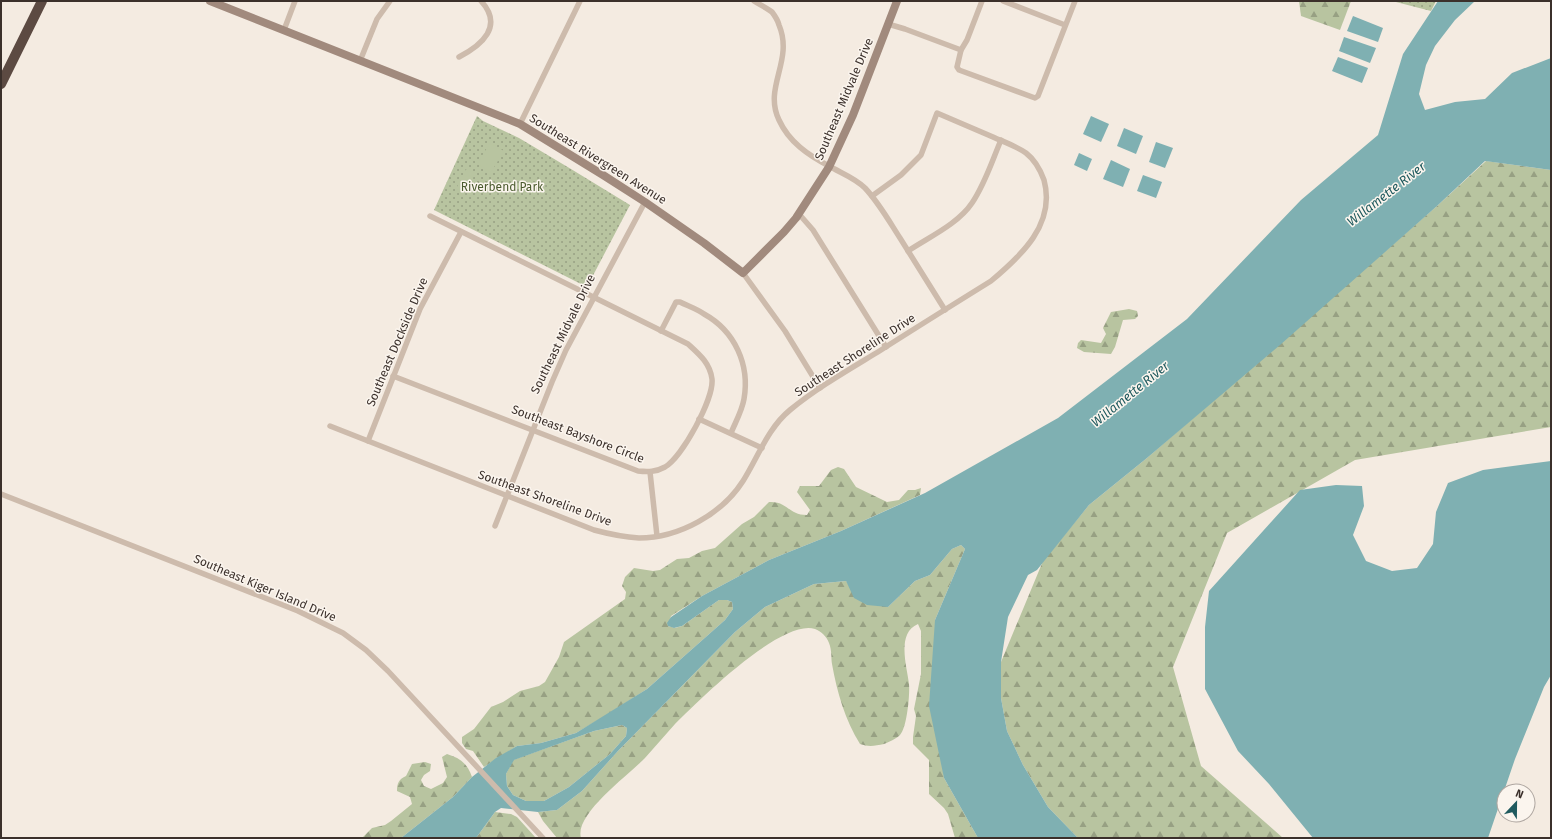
<svg xmlns="http://www.w3.org/2000/svg" width="1552" height="839" font-family="'Fira Sans',sans-serif">
	<style>
		.forest { fill: url(#forest-firs) }
		.park { fill: url(#park-dots) }
		.pitch { fill: #b8c4a0 }
		.water { fill: #7fb0b2; fill-rule: evenodd }
		.lines { fill: none; stroke-linecap: round; stroke-linejoin: round }
		.street { stroke: #cdbbac; stroke-width: 5.5 }
		.secondary { stroke: #a18a7d; stroke-width: 8 }
		.highway { stroke: #5c4a42; stroke-width: 10 }
		.labels { text-anchor: middle; dominant-baseline: central; stroke-width: 3; stroke-linejoin: round; paint-order: stroke }
		.street-label { font-size: 12px; fill: #3b302b; stroke: #fbf5ee }
		.park-label { font-size: 12px; fill: #4a5a2e; stroke: #fbf5ee }
		.water-label { font-size: 13px; font-style: italic; fill: #1f5a5e; stroke: #fbf5ee }
	</style>
	<defs>
		<pattern id="forest-firs" width="22" height="20" patternUnits="userSpaceOnUse"><rect width="22" height="20" fill="#b8c4a0"/><path d="M5 1l3.5 6h-7zM16 11l3.5 6h-7z" fill="#97a083"/></pattern>
		<pattern id="park-dots" width="8" height="8" patternUnits="userSpaceOnUse"><rect width="8" height="8" fill="#b8c4a0"/><path d="M2 2h.1M6 6h.1" fill="none" stroke="#97a083" stroke-width="1.8" stroke-linecap="round"/></pattern>
	</defs>
	<rect width="100%" height="100%" fill="#f4ebe1"/>
	<g class="forest">
		<polygon points="1299,1 1351,1 1340,30 1301,16"/>
		<polygon points="1486,161 1551,170 1551,427 1355,460 1227,533 1173,667 1201,766 1283,838 1078,838 1048,807 1023,765 1007,731 1001,698 1001,662 1043,561 1089,505 1147,458 1437,206"/>
		<polygon points="1129,309 1137,311 1138,316 1135,319 1123,320 1115,347 1111,354 1084,352 1077,348 1078,343 1081,340 1101,343 1106,334 1103,328 1111,312"/>
		<path d="M838,467L844,469L856,487L887,502L899,500L908,490H915L921,488L920,495L841,531L769,560L702,596L671,616L668,626L675,628L682,626L719,600H727L732,602L733,609L725,620L647,689L605,716L576,733L541,743L517,746L484,767L473,751L466,749L462,743V737L474,729L491,707L503,702L520,691L539,686L545,682L559,657L564,642L625,599L626,592L622,586L625,577L634,568L653,571L660,570L677,559L689,558L702,551L715,548L742,524L754,517L769,502C788,501 788,515 807,515L810,510L797,492L800,486H819L831,470Z"/>
		<path d="M961,545L965,549L935,620L944,778L978,838H955L948,814L944,808L929,794V760L913,744V737L916,716L914,709L921,674V631L918,624C896,633 907,667 909,684C910,694 907,728 900,735C896,739 889,742 884,744C875,746 868,747 860,744C845,720 837,692 832,664C831,658 832,650 829,643C827,637 821,631 815,629C782,618 698,701 675,724C665,735 655,747 645,758C630,774 574,814 581,838H557L543,821L538,812L557,810L582,791L618,751L735,632L765,607L814,584L846,581L850,587L888,607L915,581L930,575L952,549Z"/>
		<polygon points="622,725 627,728 626,736 610,754 569,787 544,801 526,801 513,795 507,786 506,774 513,760 594,731"/>
		<path d="M447,754C460,758 468,764 472,777L453,797L401,838H362L372,828L385,825L391,821L412,804L410,797L397,791C397,783 399,779 406,776L412,764L425,762L431,764L430,771L424,775L421,780L424,786L431,789L443,783L447,777L442,757Z"/>
		<polygon points="495,812 511,814 517,817 536,838 476,838"/>
	</g>
	<g class="park">
		<polygon points="1392,1 1436,1 1431,11"/>
		<polygon points="477,116 483,121 519,138 571,169 630,205 588,285 581,284 434,210"/>
	</g>
	<g class="pitch">
		<polygon points="490,143 504,151 491,172 477,164"/>
		<polygon points="466,169 475,174 465,193 456,189"/>
	</g>
	<g class="water">
		<path d="M1438,1H1475L1455,20L1435,46L1426,65L1419,94L1425,110L1455,102L1485,99L1512,73L1551,58V170L1485,161L1437,206L1280,345L1147,458L1089,505L1037,570L1028,575L1008,617L1001,662V698L1007,731L1023,765L1048,807L1078,838H978L944,778L929,706L935,620L965,549L961,545L952,549L930,575L915,581L888,607L867,605L854,598L846,581L814,584L765,607L735,632L618,751L582,791L557,810L538,812L501,808L495,812L476,838H401L453,797L472,777L496,758L517,746L541,743L576,733L647,689L725,620L733,609L732,602L727,600H719L682,626L674,628L668,626L667,623L671,617L702,596L769,560L841,531L925,493L1058,418L1187,319L1301,200L1378,135L1403,54ZM622,725L627,728L626,736L610,754L569,787L544,801H526L513,795L507,786L506,774L514,760L594,731Z"/>
		<polygon points="1353,16 1383,28 1378,42 1347,31"/>
		<polygon points="1344,37 1376,48 1370,63 1339,51"/>
		<polygon points="1338,57 1368,68 1362,83 1332,71"/>
		<polygon points="1091,116 1109,124 1101,142 1083,134"/>
		<polygon points="1124,128 1143,136 1136,154 1117,146"/>
		<polygon points="1156,142 1173,148 1165,168 1149,162"/>
		<polygon points="1079,153 1092,159 1087,171 1074,165"/>
		<polygon points="1111,160 1130,169 1123,187 1103,179"/>
		<polygon points="1143,175 1162,182 1156,198 1137,191"/>
		<polygon points="1551,461 1551,675 1544,687 1515,759 1488,838 1313,838 1269,784 1238,751 1205,689 1205,627 1209,591 1300,490 1336,485 1362,486 1364,506 1353,535 1366,561 1392,571 1417,568 1433,544 1436,512 1448,483 1483,470"/>
	</g>
	<g class="lines">
		<g class="street">
			<path d="M754,1C760,5 767,8 772,12C775,16 778,21 779,25C794,61 763,87 779,120C789,142 808,155 829,166C841,173 855,178 865,188C879,203 889,221 900,238C915,262 930,286 945,310"/>
			<polyline points="982,1 967,40 961,50 957,67 959,70 1035,98 1038,96 1075,1"/>
			<polyline points="1003,1 1065,25"/>
			<polyline points="888,24 905,29 961,50"/>
			<polyline points="284,30 295,1"/>
			<path d="M459,57C482,45 504,26 481,1"/>
			<polyline points="360,61 377,19 390,1"/>
			<polyline points="520,124 580,1"/>
			<polyline points="799,214 813,230 886,347"/>
			<path d="M908,251C929,237 958,224 972,203C985,184 992,161 1001,140"/>
			<polyline points="743,273 785,331 820,388"/>
			<path d="M661,331L675,304L676,302H680C688,306 697,309 704,314C735,331 750,365 744,399C742,411 735,423 731,433"/>
			<path d="M393,376L638,471C648,472 656,472 665,467C682,457 714,399 712,379C710,363 699,354 688,344L430,216"/>
			<polyline points="699,419 762,448"/>
			<path d="M330,426L594,530C609,534 623,537 639,538C679,538 722,514 743,481C758,457 768,428 790,410C818,387 850,369 881,350C917,327 954,304 991,281C1021,256 1056,224 1044,180C1040,169 1035,160 1026,153C1016,146 1004,142 993,137C974,129 956,121 937,113L921,155L901,175L872,196"/>
			<polyline points="368,441 420,309 461,232"/>
			<polyline points="650,472 657,536"/>
			<polyline points="1,494 298,611 343,633 366,650 388,671 543,838"/>
			<polyline points="495,526 552,382 566,350 645,202"/>
		</g>
		<polyline class="secondary" points="210,1 520,124 603,175 645,202 704,243 743,273 784,232 796,218 829,167 853,115 897,1"/>
		<polyline class="highway" points="1,84 42,1"/>
	</g>
	<g class="labels">
		<g class="street-label">
			<text transform="translate(844 99) rotate(-67)">Southeast Midvale Drive</text>
			<text transform="translate(598 159) rotate(32)">Southeast Rivergreen Avenue</text>
			<text transform="translate(563 334) rotate(-64)">Southeast Midvale Drive</text>
			<text transform="translate(397 342) rotate(-67)">Southeast Dockside Drive</text>
			<text transform="translate(855 355) rotate(-33)">Southeast Shoreline Drive</text>
			<text transform="translate(578 434) rotate(21)">Southeast Bayshore Circle</text>
			<text transform="translate(545 498) rotate(20)">Southeast Shoreline Drive</text>
			<text transform="translate(265 588) rotate(23)">Southeast Kiger Island Drive</text>
		</g>
		<g class="park-label">
			<text x="502" y="187">Riverbend Park</text>
		</g>
		<g class="water-label">
			<text transform="translate(1386 194) rotate(-38)">Willamette River</text>
			<text transform="translate(1130 394) rotate(-39)">Willamette River</text>
		</g>
	</g>
	<rect width="1552" height="839" fill="none" stroke="#3b302b" stroke-width="4"/>
	<g transform="translate(1516 803) rotate(22)"><circle r="19" fill="#fbf5ee" stroke="#aea6a0"/>
	<path d="M0-3L7 15L0 10L-7 15Z" fill="#1f5a5e"/>
	<text y="-6" font-size="11" font-weight="bold" text-anchor="middle" fill="#3b302b">N</text>
	</g>
</svg>
